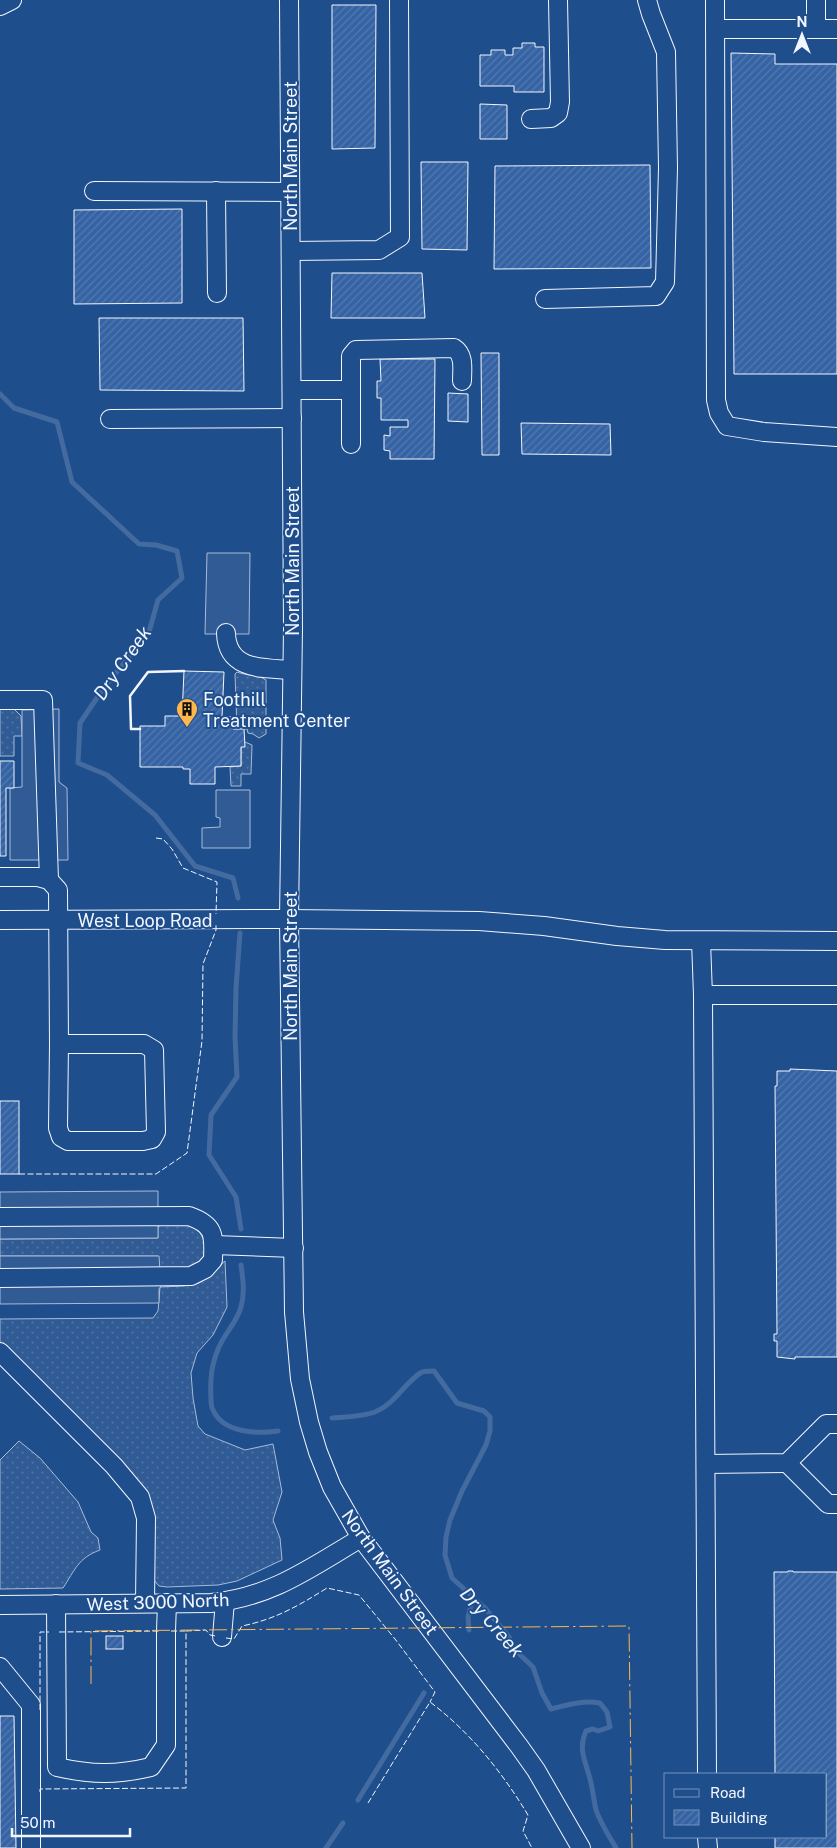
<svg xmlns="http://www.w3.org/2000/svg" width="837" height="1848" font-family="'Public Sans',sans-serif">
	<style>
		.grass { fill: url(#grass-dots); stroke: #a8bbd7 }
		.built { fill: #305b95; stroke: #a8bbd7 }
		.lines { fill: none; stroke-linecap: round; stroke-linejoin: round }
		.stream { stroke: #446ba0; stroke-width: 5 }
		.building { fill: url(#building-hatch); stroke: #f2f6ff }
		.minor-casing { stroke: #f2f6ff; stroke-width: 20 }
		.minor { stroke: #1f4e8c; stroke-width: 18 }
		.fence { stroke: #f2f6ff; stroke-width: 1; stroke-dasharray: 6 2.5; stroke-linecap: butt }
		.wall { stroke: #f2f6ff; stroke-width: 2.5 }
		.power { stroke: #ffb74d; stroke-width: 1; stroke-dasharray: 18 4 2.5 4; stroke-linecap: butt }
		.labels { text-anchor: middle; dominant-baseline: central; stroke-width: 4; stroke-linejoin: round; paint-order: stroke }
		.street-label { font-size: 18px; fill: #f2f6ff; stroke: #1f4e8c }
		.poi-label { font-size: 18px; fill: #f2f6ff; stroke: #1f4e8c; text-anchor: start }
		.water-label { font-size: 19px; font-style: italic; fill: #f2f6ff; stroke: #1f4e8c }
	</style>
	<defs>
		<pattern id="grass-dots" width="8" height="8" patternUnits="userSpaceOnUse" patternTransform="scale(1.25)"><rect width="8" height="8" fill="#305b95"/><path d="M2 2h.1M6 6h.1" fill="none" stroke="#4e73a5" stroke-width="1.8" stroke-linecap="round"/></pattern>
		<pattern id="building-hatch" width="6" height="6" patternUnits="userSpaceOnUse" patternTransform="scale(1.25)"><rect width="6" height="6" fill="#3563a3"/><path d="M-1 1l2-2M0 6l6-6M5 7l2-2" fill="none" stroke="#537ab1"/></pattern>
	</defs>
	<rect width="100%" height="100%" fill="#1f4e8c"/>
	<g class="grass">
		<path d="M237,672C247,676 257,674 266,680V734L259,738L253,734L248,733L247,729H237L235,674Z"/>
		<polygon points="0,709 14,709 21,716 22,736 14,736 14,756 0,756"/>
		<polygon points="245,742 252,745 251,774 241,774 241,786 231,786 230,767 241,766 241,747"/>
		<path d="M161,1225C172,1225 186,1222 196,1229C208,1238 209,1264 191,1268C181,1270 169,1268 159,1269L158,1256H0V1239L158,1238V1227Z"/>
		<polygon points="225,1261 227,1307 213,1335 197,1353 191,1373 193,1398 198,1426 205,1434 245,1450 273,1444 282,1492 273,1520 280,1538 282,1560 237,1581 218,1585 167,1587 159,1586 153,1579 152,1516 0,1344 0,1319 153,1318 158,1311 160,1287 184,1286 199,1283"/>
		<path d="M19,1441L40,1458L78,1502L91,1532L98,1538L100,1550C78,1558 75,1570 63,1588L0,1589V1460Z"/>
	</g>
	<g class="built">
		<polygon points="207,553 250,553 249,634 205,634"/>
		<polygon points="59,709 59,782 67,788 68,860 10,860 10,788 22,787 22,710"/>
		<polygon points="216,790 250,790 250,848 202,848 202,828 220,827 220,818 216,817"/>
		<polygon points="158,1191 158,1238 0,1239 0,1192"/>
		<polygon points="0,1256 159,1256 161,1286 159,1289 159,1303 0,1304"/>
	</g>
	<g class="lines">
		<g class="stream">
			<polyline points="0,394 14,408 57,422 72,482 139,544 156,545 177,551 182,578 158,600 149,632 103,689 80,723 78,763 107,775 155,815 195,866 233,878 238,898"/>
			<polyline points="240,933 236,988 235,1037 237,1077 211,1115 209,1155 236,1197 241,1229"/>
			<path d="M241,1265C243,1279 245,1293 241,1307C237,1322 225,1333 219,1347C211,1365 210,1380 211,1399C211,1403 211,1407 213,1410C223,1433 257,1434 278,1431"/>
			<path d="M332,1418C346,1417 361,1417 375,1412C395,1404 405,1382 422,1372C425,1371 430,1371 434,1371L457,1403L484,1411L490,1417V1431L486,1445L462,1491L450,1520L446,1537L445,1555L452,1578L485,1608L509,1637L515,1650L533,1667L542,1693L551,1709C568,1705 583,1700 600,1703L607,1712L610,1727L598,1731L593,1729L586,1731C577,1750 587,1764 591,1783C593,1792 594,1801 596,1810C601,1824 609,1836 616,1848"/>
			<polyline points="469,1630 468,1617 473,1597"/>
			<polyline points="358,1800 424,1693"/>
			<polyline points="326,1848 343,1823"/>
		</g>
	</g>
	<g class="building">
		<polygon points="332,5 376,5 375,148 332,149"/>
		<polygon points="522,43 535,43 535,47 544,47 544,92 514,92 514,86 480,86 480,55 491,55 491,50 505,50 505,55 513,55 513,48 522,48"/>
		<polygon points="731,53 775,54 775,64 837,64 837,374 734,374"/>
		<polygon points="480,104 507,105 507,139 480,139"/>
		<polygon points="421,162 468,162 467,250 422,249"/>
		<polygon points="650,165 651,268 494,269 495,166"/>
		<polygon points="182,209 182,303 74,304 74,210"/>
		<polygon points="332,273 422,273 425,318 331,318"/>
		<polygon points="99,318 243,318 244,391 100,390"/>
		<polygon points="481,353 499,353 499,455 482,455"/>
		<polygon points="380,359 435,359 434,459 390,459 390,451 384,450 384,435 390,436 390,427 408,427 408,420 381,420 381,398 377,398 377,381 381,381"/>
		<polygon points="448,393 468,394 468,422 448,421"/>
		<polygon points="521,423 610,424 611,455 522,454"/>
		<polygon points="184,671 224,672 222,717 234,717 233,729 244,729 245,747 241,747 241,766 215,767 215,784 190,784 190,769 183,769 183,767 140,767 140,726 165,726 165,716 182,716"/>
		<polygon points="0,761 14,761 14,788 6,788 6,856 0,856"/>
		<polygon points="790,1069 837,1071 837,1357 795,1357 795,1359 777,1357 777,1341 774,1341 774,1334 777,1334 775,1086 777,1086 777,1071 790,1071"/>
		<rect x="0" y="1101" width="19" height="73"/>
		<polygon points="788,1571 793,1571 793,1572 837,1572 837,1848 775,1848 775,1837 826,1837 826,1774 775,1774 774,1572 788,1572"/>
		<rect x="106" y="1636" width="17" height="13"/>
		<polygon points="0,1716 14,1716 16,1848 0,1848"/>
	</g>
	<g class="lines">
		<g class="minor-casing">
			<g id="minor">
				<polyline points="289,0 293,628 289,919 294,1312 300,1379 309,1422 318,1452 332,1487 361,1538 519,1746 536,1770 581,1848"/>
				<polyline points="715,0 716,400 719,413 727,426 764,432 837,437"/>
				<polyline points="0,6 12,0"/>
				<polyline points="715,29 837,29"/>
				<polyline points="816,29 816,0"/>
				<polyline points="531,119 551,118 558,113 560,102 558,0"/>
				<polyline points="94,191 290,192"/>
				<polyline points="216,191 217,293"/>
				<polyline points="291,251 379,250 400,237 399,0"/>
				<polyline points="545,299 656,296 665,282 668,168 666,52 651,14 647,0"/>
				<polyline points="292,390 351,390"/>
				<polyline points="110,419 292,418"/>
				<path d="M351,444V356L356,350L454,348C465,355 462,370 462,381"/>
				<path d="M226,633C227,671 264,668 292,670"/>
				<polyline points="0,700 43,700 49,880"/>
				<polyline points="0,877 38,877 49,880 58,890 59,1044 144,1044 154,1050 156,1132 152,1139 143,1141 68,1141 61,1137 58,1128 59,1044"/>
				<polyline points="0,920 289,919 479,921 544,926 617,936 665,940 837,941"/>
				<polyline points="701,941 703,995 707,1774"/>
				<polyline points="703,995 837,995"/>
				<path d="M0,1217L189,1216C215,1225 214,1235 213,1260L205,1269L191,1276L0,1278"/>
				<polyline points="214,1245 294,1248"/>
				<polyline points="0,1352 114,1466 140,1497 146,1518 145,1603"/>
				<polyline points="787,1463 828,1504 837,1504"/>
				<polyline points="706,1464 787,1463 826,1424 837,1424"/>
				<path d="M56,1604L57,1767C92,1775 117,1775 151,1767L166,1745V1631L167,1603"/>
				<path d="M0,1605L211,1603C272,1597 310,1568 361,1538"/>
				<polyline points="222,1637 225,1601"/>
				<polyline points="0,1667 31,1705 31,1848"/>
				<polyline points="707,1837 708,1848"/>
			</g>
		</g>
		<use href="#minor" class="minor"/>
		<g class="fence">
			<polyline points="156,838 163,839 172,849 183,868 217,882 216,914"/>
			<polyline points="19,1174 156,1174 187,1153 202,1041 203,964 216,930 216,924"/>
			<polyline points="171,1631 186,1631"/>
			<polyline points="59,1632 161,1631"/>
			<path d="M226,1638L234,1639L242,1626C276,1619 298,1606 327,1588L359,1595L395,1639L435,1692L430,1702"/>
			<polyline points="40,1710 40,1632 49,1632"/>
			<polyline points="40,1792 40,1789 186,1788 186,1631 206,1630 210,1635 216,1636"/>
			<path d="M368,1803L430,1702C470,1732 502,1772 528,1815L523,1831L532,1848"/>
		</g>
		<polyline class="wall" points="140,729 131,729 130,696 148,672 184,671"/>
		<polyline class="power" points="91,1684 91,1631 629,1626 632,1848"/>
	</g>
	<defs>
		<g id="building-pin" transform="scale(1.125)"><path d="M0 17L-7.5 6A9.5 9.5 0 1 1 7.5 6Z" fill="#ffb74d" stroke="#1f4e8c"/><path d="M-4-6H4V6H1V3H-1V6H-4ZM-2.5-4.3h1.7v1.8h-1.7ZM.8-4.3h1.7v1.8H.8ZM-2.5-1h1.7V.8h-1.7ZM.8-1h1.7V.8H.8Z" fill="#111"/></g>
	</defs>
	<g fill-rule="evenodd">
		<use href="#building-pin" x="187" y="709"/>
	</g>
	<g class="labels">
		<g class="street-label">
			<text transform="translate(290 156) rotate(-90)">North Main Street</text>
			<text transform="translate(292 561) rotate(-90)">North Main Street</text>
			<text x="145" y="920">West Loop Road</text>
			<text transform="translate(290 966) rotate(-90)">North Main Street</text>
			<text transform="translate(390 1572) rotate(54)">North Main Street</text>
			<text transform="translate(158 1602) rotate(-2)">West 3000 North</text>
		</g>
		<g class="poi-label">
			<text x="203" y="699">Foothill<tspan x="203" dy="21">Treatment Center</tspan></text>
		</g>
		<g class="water-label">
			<text transform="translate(122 663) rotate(-55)">Dry Creek</text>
			<text transform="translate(492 1622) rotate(49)">Dry Creek</text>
		</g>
	</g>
	<rect x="664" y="1773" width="162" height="65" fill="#1f4e8c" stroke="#7391ba"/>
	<rect x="674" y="1789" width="25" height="8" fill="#1f4e8c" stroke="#7391ba"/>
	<text x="710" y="1798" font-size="15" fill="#f2f6ff">Road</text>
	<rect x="674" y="1810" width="25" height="15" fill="url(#building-hatch)" stroke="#7391ba"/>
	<text x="710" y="1823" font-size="15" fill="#f2f6ff">Building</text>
	<g transform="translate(802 35)" stroke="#1f4e8c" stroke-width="4" paint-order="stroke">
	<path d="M0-4L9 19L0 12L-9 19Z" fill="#f2f6ff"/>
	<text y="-8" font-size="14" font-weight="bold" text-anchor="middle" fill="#f2f6ff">N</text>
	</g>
	<path d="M12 1828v8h118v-8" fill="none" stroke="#f2f6ff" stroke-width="2.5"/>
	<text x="20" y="1828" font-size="15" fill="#f2f6ff" stroke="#1f4e8c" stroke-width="4" paint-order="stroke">50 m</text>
</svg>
